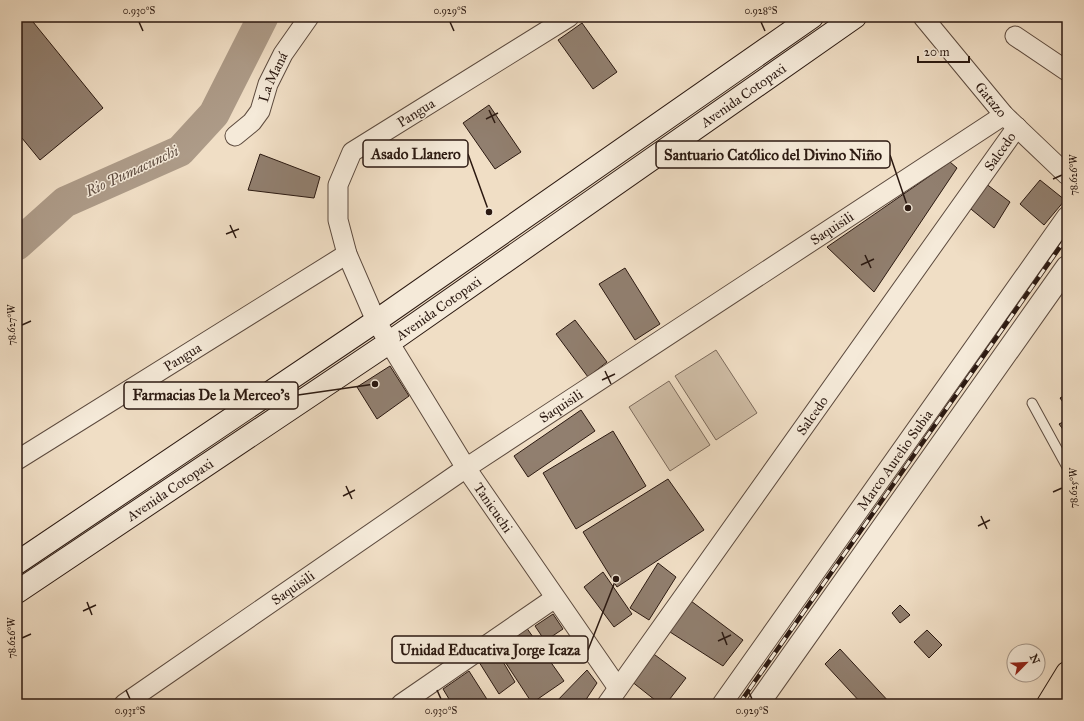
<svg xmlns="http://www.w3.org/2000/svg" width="1084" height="721" font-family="'IM FELL Great Primer',serif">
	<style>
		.green { fill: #cfbda6; stroke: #7d6b5c }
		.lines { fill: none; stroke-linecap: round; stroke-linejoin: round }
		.river { stroke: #ad9b88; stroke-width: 31 }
		.building { fill: #917f6f; stroke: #2b1911 }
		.service-casing { stroke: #5c4a3e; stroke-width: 11 }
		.minor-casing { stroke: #5c4a3e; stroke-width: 21 }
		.tertiary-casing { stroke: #5c4a3e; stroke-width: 24 }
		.secondary-casing { stroke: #2b1911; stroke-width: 24 }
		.primary-casing { stroke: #2b1911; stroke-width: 24 }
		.service { stroke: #f5ead9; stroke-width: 9 }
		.minor { stroke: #f5ead9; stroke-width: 19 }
		.tertiary { stroke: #f5ead9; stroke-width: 22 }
		.secondary { stroke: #f5ead9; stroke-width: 22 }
		.primary { stroke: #f0dec5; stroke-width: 22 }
		.rail-casing { stroke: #2b1911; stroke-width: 4.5 }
		.rail { stroke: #f5ead9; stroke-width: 3; stroke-dasharray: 9; stroke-linecap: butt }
		.ticks { fill: none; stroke: #2b1911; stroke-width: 1.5 }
		.labels { text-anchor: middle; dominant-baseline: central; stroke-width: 3; stroke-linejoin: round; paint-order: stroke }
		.street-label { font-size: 14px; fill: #2b1911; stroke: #f5ead9 }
		.water-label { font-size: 15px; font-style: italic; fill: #5f4d41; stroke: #f5ead9 }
		.leader { fill: none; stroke: #2b1911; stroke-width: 1.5 }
		.callout-dot { fill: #2b1911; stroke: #f5ead9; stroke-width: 1.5 }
		.callout { fill: #f5ead9; stroke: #2b1911; stroke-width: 1.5 }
		.callout-label { font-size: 15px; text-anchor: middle; font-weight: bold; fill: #2b1911 }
		.neatline { fill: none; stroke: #2b1911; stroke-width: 1.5 }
		.ticks-label { font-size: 10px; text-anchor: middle; fill: #2b1911 }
	</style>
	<rect width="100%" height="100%" fill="#f0dec5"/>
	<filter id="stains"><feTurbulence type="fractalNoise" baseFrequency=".005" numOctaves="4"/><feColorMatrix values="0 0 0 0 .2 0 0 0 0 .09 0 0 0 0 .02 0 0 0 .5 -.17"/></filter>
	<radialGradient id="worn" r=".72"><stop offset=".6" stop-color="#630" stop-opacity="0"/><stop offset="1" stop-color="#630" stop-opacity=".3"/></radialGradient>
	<g class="green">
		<polygon points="716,350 757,413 716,440 675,376"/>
		<polygon points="669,381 710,445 670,471 629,407"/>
	</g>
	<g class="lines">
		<polyline class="river" points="17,245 65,202 180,151 214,114 263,17"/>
	</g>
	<g class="building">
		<polygon points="17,17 29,17 103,108 40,160 17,132"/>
		<polygon points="582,23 617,72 593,89 558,40"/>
		<polygon points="489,105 521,152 495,169 463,123"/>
		<polygon points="260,154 320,177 314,198 248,190"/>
		<polygon points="950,162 957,168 874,292 827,247"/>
		<polygon points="1040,180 1065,200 1044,225 1020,204"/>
		<polygon points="985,183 1010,202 994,228 966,205"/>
		<polygon points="625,268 660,324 635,340 599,284"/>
		<polygon points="575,320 607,362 588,377 556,334"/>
		<polygon points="390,366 409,396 377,419 357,387"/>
		<polygon points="1067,394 1067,408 1060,398"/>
		<polygon points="581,410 595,431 528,477 514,456"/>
		<polygon points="1067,420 1067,435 1059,424"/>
		<polygon points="613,431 646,486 576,529 543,473"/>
		<polygon points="668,479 704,530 617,587 583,532"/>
		<polygon points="658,563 676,577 649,620 630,608"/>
		<polygon points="603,572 632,614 614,627 584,587"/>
		<polygon points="691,601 743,640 723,666 670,632"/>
		<polygon points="900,605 910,615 900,623 892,613"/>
		<polygon points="553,614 563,629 545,641 535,626"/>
		<polygon points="526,627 564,681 532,703 496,648"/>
		<polygon points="927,630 942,645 929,658 914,642"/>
		<polygon points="840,649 891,704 862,704 825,664"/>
		<polygon points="496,650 515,682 499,694 479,662"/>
		<polygon points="651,652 686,678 666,704 660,704 631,681"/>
		<polygon points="587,670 597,683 583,704 554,704"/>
		<polygon points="469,671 490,704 452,704 443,689"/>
	</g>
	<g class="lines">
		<g class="service-casing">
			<polyline id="service" points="1032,403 1067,467"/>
		</g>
		<g class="minor-casing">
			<g id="minor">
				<path id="s1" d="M569,17L352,152L338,185V220L347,254L376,321L466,468L618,688"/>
				<path id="s2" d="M923,17L1004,115L1067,175"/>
				<polyline points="1015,36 1067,71"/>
				<path id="s3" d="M235,136L252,122L260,111L268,84L283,54L309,17"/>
				<path id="s4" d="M17,460L347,254"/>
				<path id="s5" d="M124,704L466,468L1004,115"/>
				<polyline points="401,704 555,598"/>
				<path id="s6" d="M607,704L1017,127"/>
				<path id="s7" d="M722,704L1067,216"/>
			</g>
		</g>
		<g class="tertiary-casing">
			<polyline id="tertiary" points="758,704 1067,267"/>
		</g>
		<g class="secondary-casing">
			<g id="secondary">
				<polyline points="17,563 376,321 812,17"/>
				<path id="s8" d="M17,592L390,342L855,17"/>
			</g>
		</g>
		<g class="primary-casing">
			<polyline id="primary" points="1048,704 1067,673"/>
		</g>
		<use href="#service" class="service"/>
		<use href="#minor" class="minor"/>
		<use href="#tertiary" class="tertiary"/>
		<use href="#secondary" class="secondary"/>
		<use href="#primary" class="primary"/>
		<g class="rail-casing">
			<polyline id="rail" points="739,704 1067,237"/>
		</g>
		<use href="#rail" class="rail"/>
	</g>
	<path class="ticks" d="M139,22L143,31M450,22L454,31M761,22L765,31M489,110L495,123M486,119L498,113M1053,179L1062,175M230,225L236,238M226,234L239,229M865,255L871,268M861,265L874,259M22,325L31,321M605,371L611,384M602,380L615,374M346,486L352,499M1053,492L1062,488M343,496L355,490M981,516L987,529M978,526L990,520M87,602L92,615M83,611L96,605M722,632L727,645M22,638L31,634M718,641L731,635M126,690L130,699M437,690L441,699M748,690L752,699"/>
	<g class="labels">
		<g class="street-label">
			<text stroke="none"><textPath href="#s3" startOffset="72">La Maná</textPath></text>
			<text stroke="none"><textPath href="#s8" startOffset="880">Avenida Cotopaxi</textPath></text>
			<text stroke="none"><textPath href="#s2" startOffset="107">Gatazo</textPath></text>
			<text transform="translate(416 113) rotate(-32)">Pangua</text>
			<text stroke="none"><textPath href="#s6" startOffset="678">Salcedo</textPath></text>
			<text stroke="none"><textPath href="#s5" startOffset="853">Saquisili</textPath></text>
			<text stroke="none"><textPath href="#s8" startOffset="508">Avenida Cotopaxi</textPath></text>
			<text stroke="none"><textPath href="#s4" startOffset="195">Pangua</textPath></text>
			<text stroke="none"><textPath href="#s5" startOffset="529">Saquisili</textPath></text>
			<text stroke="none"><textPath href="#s6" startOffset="354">Salcedo</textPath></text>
			<text stroke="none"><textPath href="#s7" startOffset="299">Marco Aurelio Subia</textPath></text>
			<text stroke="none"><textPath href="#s8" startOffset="184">Avenida Cotopaxi</textPath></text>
			<text stroke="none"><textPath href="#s1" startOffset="655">Tanicuchi</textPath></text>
			<text stroke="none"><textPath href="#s5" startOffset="205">Saquisili</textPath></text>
		</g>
		<g class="water-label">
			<text transform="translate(132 171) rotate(-25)">Rio Pumacunchi</text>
		</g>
	</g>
	<path class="leader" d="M489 212L468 154M908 208L890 155M375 384L298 395M616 579L588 650"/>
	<g class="callout-dot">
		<circle cx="489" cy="212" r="4"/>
		<circle cx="908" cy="208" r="4"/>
		<circle cx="375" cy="384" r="4"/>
		<circle cx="616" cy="579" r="4"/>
	</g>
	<g class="callout">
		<rect x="363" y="140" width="105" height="27" rx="4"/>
		<rect x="656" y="141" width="234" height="27" rx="4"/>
		<rect x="124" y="382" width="174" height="27" rx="4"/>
		<rect x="392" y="636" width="196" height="27" rx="4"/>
	</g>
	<g class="callout-label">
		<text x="416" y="159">Asado Llanero</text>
		<text x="773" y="160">Santuario Católico del Divino Niño</text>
		<text x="211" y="400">Farmacias De la Merceo's</text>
		<text x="490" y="655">Unidad Educativa Jorge Icaza</text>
	</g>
	<rect width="1084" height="721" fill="none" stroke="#f0dec5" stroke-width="44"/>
	<g transform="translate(1026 663) rotate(66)"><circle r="19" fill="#f5ead9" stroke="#a49689"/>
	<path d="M0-3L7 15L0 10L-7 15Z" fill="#8f2418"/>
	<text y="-6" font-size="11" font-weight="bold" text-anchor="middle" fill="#2b1911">N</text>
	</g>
	<path d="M918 56v6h51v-6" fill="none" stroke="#2b1911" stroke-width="2"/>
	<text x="924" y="56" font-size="12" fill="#2b1911" stroke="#f5ead9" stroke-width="3" paint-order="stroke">20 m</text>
	<rect x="22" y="22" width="1040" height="677" class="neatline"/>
	<g class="ticks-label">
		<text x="139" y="14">0.930°S</text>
		<text x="450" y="14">0.929°S</text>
		<text x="761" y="14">0.928°S</text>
		<text transform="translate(1073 175) rotate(-90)" y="4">78.626°W</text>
		<text transform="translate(11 325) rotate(-90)" y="4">78.627°W</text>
		<text transform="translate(1073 488) rotate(-90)" y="4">78.625°W</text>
		<text transform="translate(11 638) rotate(-90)" y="4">78.626°W</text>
		<text x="130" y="714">0.931°S</text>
		<text x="441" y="714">0.930°S</text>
		<text x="752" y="714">0.929°S</text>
	</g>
	<rect width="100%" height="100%" filter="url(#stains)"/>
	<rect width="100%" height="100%" fill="url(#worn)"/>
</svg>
